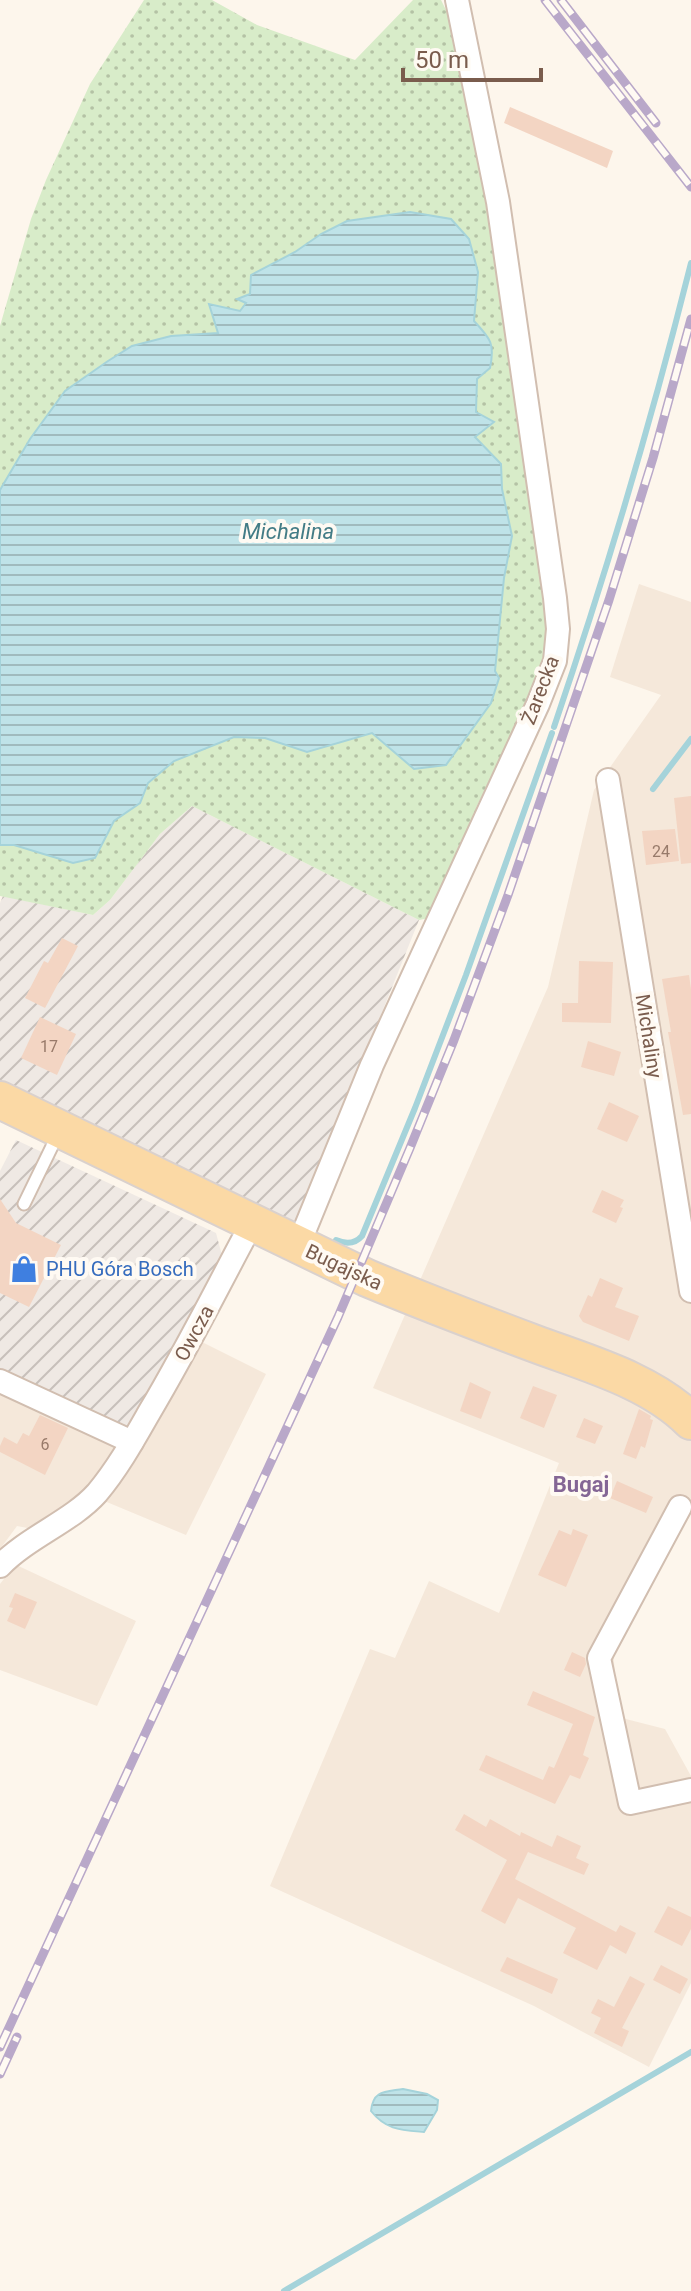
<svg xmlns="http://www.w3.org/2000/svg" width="691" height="2291" font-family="Roboto,sans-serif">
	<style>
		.residential { fill: #f5e8da }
		.industrial { fill: url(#industrial-furrows) }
		.green { fill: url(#green-dots) }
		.water { fill: url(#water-rules); stroke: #a5d3da; stroke-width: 2 }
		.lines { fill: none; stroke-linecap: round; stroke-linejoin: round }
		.stream { stroke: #a5d3da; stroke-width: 6 }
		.building { fill: #f3d5c3 }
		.lane-casing { stroke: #d1beb0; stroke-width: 15 }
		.street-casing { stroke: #d1beb0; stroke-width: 26 }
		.primary-casing { stroke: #dad1cd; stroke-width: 40 }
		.lane { stroke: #fff; stroke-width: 11 }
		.street { stroke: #fff; stroke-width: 22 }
		.primary { stroke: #fbd9a5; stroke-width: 36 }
		.rail-casing { stroke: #b9a8c9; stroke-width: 9 }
		.rail { stroke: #fffaf3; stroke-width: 6; stroke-dasharray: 18; stroke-linecap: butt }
		.labels { text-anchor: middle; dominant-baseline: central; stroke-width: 8; stroke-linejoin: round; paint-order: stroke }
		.number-label { font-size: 16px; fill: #987a6a }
		.street-label { font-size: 20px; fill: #7a5c4d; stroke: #fffaf3 }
		.shop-label { font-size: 20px; fill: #366cbe; stroke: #fffaf3; text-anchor: start }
		.water-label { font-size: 22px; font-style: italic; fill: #437c86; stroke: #fffaf3 }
		.neighbourhood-label { font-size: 22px; font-weight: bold; fill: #846695; stroke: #fffaf3 }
	</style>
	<defs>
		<pattern id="industrial-furrows" width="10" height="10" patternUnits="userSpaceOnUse" patternTransform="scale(2)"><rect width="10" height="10" fill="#efe9e4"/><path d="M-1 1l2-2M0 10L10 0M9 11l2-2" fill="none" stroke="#c7c0bb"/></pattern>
		<pattern id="green-dots" width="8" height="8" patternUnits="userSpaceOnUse" patternTransform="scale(2)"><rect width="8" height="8" fill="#d8ecc9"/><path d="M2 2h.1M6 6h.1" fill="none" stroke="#b4c2a5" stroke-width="1.8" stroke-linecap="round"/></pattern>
		<pattern id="water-rules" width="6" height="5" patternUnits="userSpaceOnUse" patternTransform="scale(2)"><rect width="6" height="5" fill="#bfe3e8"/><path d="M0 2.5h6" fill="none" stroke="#a0bbbe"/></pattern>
	</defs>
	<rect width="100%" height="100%" fill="#fdf6ec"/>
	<g class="residential">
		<polygon points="639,584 691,602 691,1514 613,1648 618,1717 665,1729 691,1776 691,1983 649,2067 534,2006 270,1886 370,1649 395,1658 429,1581 499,1613 559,1463 373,1388 548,987 594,790 661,695 610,677"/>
		<polygon points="202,1342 266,1374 186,1535 102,1500 135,1456"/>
		<polygon points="0,1386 120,1445 96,1485 33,1529 17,1526 0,1549"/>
		<polygon points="10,1562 136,1621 97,1706 0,1670 0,1584 4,1579 4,1572"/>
	</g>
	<g class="industrial">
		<polygon points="192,806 419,920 299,1219 294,1224 0,1083 0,903 3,896 93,915 110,900 160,834"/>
		<polygon points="16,1140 216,1233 224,1263 131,1425 127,1429 0,1374 0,1171"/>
	</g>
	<polygon class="green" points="144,0 212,0 257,25 355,60 413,0 441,0 455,28 494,212 533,477 550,654 476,808 487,814 440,916 419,920 192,806 160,834 110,900 93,915 0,896 0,326 31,219 46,180 90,84"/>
	<g class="water">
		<path d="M410,212L451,219L469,239L478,272L474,321C491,339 495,344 490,368L477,379L476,412L494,422L475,437L501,464L502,489L512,536L504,578L495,671L499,678L491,703L446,765L414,769L372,733L307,752L265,738L234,737L174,761L148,783L140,803L114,821L95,858L73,863L14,845H0V490L30,439L65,391L108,361L132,346L171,336L218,333L209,304L240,311L246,303L237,299L250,294L251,275L295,252L321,234L347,221Z"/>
		<path d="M403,2089L427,2094L438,2100L437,2110L424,2132C401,2130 386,2130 371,2111C373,2090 385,2092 403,2089Z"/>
	</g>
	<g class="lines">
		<g class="stream">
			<path d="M554,727C606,574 652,419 691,263"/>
			<polyline points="653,789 691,739"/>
			<path d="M336,1240C345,1244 354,1245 362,1236L415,1108L466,975L552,733"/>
			<polyline points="284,2291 691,2052"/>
		</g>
	</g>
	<g class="building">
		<polygon points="510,107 613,151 607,168 504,123"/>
		<polygon points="691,796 691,863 681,864 674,798"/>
		<polygon points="675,829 679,861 646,865 642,831"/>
		<polygon points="62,938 78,946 45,1008 25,998 44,961 48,963"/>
		<polygon points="579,961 613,962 611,1023 562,1022 562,1003 578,1003"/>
		<polygon points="689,975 691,989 691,1114 683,1115 668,1032 671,1032 662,979"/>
		<polygon points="40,1017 76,1034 57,1075 21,1058"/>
		<polygon points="588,1041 621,1052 614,1076 581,1067"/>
		<polygon points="609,1102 639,1116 627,1142 597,1129"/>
		<polygon points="602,1190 624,1200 620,1207 623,1208 616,1223 592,1212"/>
		<polygon points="0,1199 16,1223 61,1245 29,1307 0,1293"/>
		<polygon points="600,1278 623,1288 615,1307 639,1316 629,1341 583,1322 579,1316 588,1295 592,1297"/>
		<polygon points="470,1382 491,1392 481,1419 460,1411"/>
		<polygon points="533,1386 557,1395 544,1428 520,1418"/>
		<polygon points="639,1409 651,1416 650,1419 653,1420 645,1448 641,1446 636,1459 623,1454"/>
		<polygon points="40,1415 68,1428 45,1475 0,1452 0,1446 4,1437 17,1444 23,1433 29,1436"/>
		<polygon points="584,1418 603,1426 595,1444 576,1437"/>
		<polygon points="617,1481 653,1497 646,1513 610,1498"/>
		<polygon points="573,1529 588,1535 566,1587 538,1575 559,1530 571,1535"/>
		<polygon points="15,1593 37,1602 25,1629 7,1621 13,1608 9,1607"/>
		<polygon points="572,1652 585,1658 586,1664 580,1677 564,1670"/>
		<polygon points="533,1691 595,1717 583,1755 589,1758 580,1779 570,1775 555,1804 479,1770 486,1755 543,1780 549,1766 554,1768 573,1724 527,1705"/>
		<polygon points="464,1814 486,1827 490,1819 520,1836 521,1832 552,1847 557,1835 581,1846 576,1858 589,1864 584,1875 528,1852 515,1879 616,1932 620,1925 636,1933 626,1954 610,1945 597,1970 563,1953 576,1928 518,1898 505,1924 481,1911 507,1860 455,1830"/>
		<polygon points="668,1906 691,1917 691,1929 682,1946 654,1932"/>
		<polygon points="507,1957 558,1979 552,1994 500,1971"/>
		<polygon points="661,1965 688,1979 680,1994 653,1980"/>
		<polygon points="630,1976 645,1984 622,2028 629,2031 622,2047 594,2033 601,2018 591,2013 598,1999 614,2007"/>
	</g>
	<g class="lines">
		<g class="lane-casing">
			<polyline id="lane" points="24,1204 59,1132"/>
		</g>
		<g class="street-casing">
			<g id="street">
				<polyline points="608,780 691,1291"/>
				<polyline points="298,1246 372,1065 538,704 555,661 558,629 555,598 498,202 457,0"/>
				<polyline points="0,1381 132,1442"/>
				<polyline points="680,1507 599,1658 630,1803 691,1790"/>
				<path d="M0,1566C28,1537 72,1521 97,1493C118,1468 134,1439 150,1411C187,1349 218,1286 252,1223"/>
			</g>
		</g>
		<g class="primary-casing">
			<path id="primary" d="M0,1100L367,1278C422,1301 477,1322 533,1343C586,1363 650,1380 691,1421"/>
		</g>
		<use href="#lane" class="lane"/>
		<use href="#street" class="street"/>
		<use href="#primary" class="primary"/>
		<g class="rail-casing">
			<g id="rail">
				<polyline points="545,0 691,187"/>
				<polyline points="561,0 656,123"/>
				<polyline points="0,2047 338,1317 410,1148 454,1040 508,895 609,600 653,458 691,319"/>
				<polyline points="0,2074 17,2037"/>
			</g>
		</g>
		<use href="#rail" class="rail"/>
	</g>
	<defs>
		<g id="shop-bare" transform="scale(2.16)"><path d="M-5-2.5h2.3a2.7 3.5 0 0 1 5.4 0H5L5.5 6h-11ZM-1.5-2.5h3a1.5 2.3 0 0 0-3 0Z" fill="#3f7fe0" stroke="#fffaf3" stroke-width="2.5" paint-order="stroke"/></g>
	</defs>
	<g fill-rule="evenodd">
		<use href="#shop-bare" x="24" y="1269"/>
	</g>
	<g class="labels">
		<g class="number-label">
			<text x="661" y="851">24</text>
			<text x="49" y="1046">17</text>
			<text x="45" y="1444">6</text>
		</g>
		<g class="street-label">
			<text transform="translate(540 690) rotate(-69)">Żarecka</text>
			<text transform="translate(649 1036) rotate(81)">Michaliny</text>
			<text transform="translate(344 1267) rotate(25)">Bugajska</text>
			<text transform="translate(194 1333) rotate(-62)">Owcza</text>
		</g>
		<g class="shop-label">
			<text x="46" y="1269">PHU Góra Bosch</text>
		</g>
		<g class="water-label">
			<text x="288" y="531">Michalina</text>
		</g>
		<g class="neighbourhood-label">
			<text x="581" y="1484">Bugaj</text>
		</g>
	</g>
	<path d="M403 68v12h138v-12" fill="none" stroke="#7a5c4d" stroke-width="4"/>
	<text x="415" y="68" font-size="24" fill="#7a5c4d" stroke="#fffaf3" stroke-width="6" paint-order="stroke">50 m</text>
</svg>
